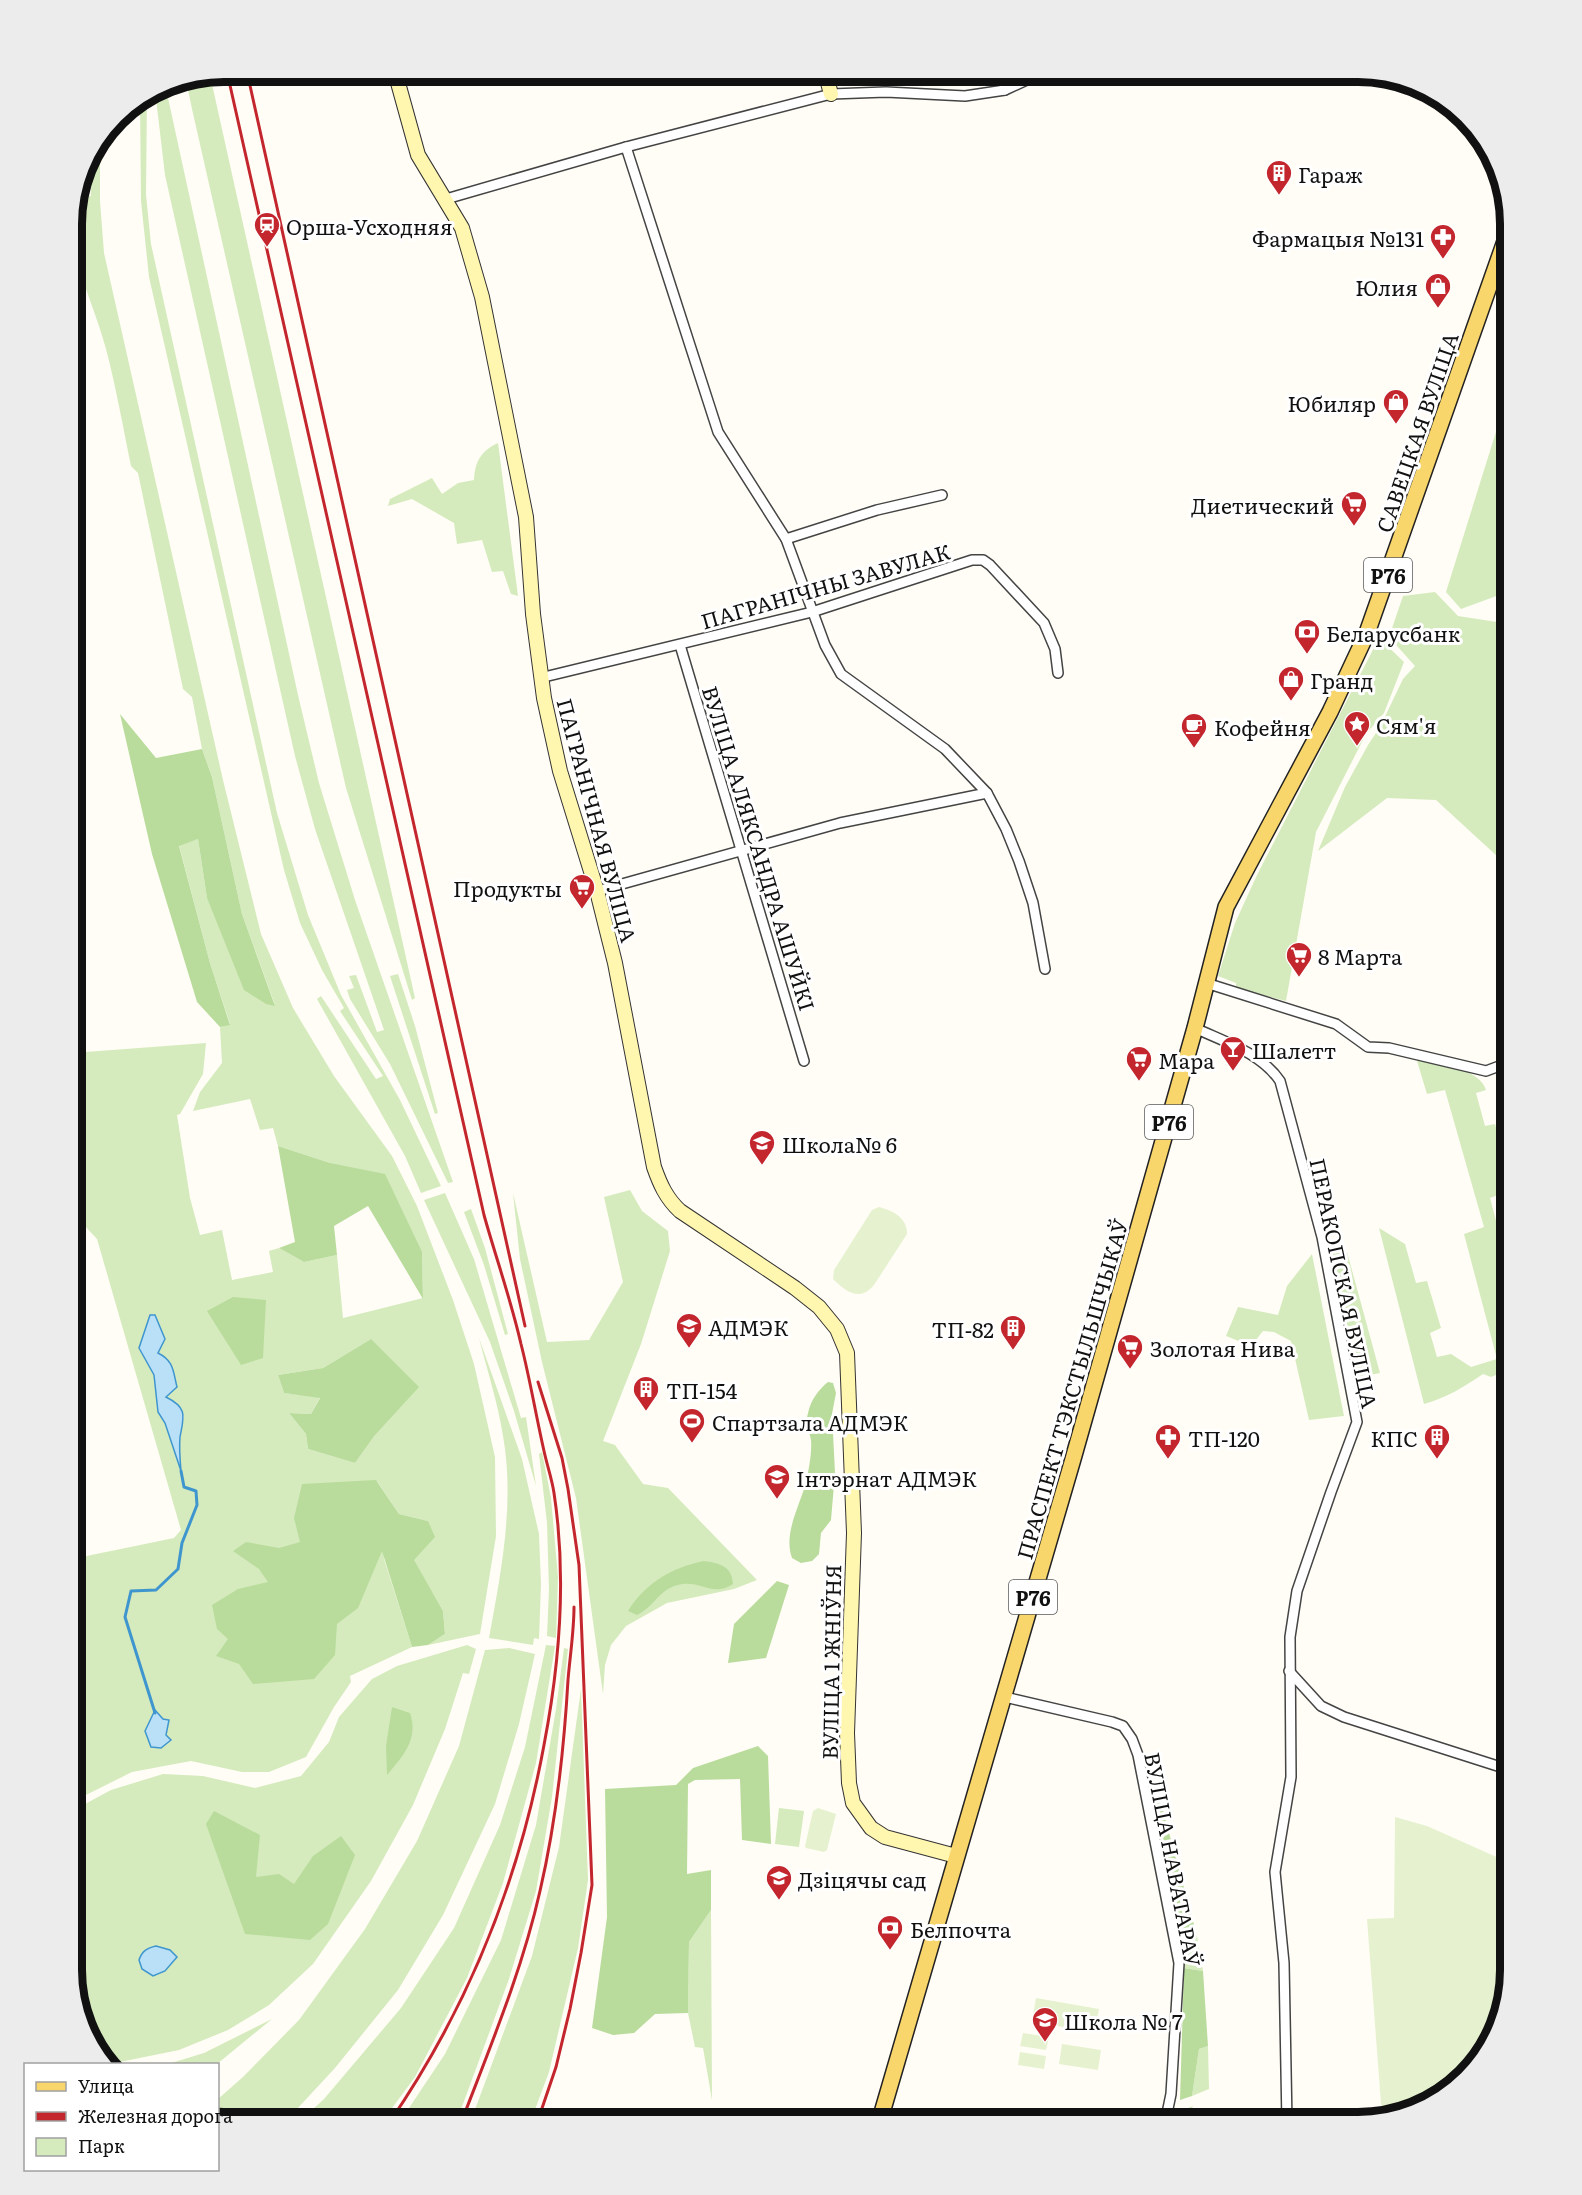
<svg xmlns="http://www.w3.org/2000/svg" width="1582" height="2195" font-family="Literata,serif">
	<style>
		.green { fill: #d5ebbd; fill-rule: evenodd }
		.forest { fill: #b9dc9c }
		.pitch { fill: #e6f2cf }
		.water { fill: #b9e0f7; stroke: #3f96cf; stroke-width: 1.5 }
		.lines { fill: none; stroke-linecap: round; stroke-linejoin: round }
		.stream { stroke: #3f96cf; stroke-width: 3 }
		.street-casing { stroke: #444; stroke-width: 12 }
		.secondary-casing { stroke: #333; stroke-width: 16 }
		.primary-casing { stroke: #222; stroke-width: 18 }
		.street { stroke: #fff; stroke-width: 9 }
		.secondary { stroke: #fff6b0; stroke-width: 14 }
		.primary { stroke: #f9d66b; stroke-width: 15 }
		.rail { stroke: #c4262e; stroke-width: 3 }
		.labels { text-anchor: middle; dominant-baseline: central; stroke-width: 6; stroke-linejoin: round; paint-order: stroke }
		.shield { fill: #fff; stroke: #585858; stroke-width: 1.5 }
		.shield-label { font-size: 20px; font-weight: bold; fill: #111 }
		.poi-label { font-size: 21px; fill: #111; stroke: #fff; text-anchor: start }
		.street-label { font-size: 21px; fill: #111; stroke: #fff }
		.rim { fill: none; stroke: #111; stroke-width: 8 }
	</style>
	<rect width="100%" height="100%" fill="#fffdf5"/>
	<g class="green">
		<polygon points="210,75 415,998 412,1000 346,788 192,109 186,80"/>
		<polygon points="165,84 298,695 319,783 355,900 453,1182 448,1183 390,1064 350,999 347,990 354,988 349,976 356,975 377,1032 384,1030 315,829 295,756 165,175 155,90"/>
		<polygon points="147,95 146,195 151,244 277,813 308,915 341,995 400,1100 441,1186 421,1193 405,1156 317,999 321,996 376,1079 383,1076 340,1011 344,1008 322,970 300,923 284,870 149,277 141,201 140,100"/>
		<path d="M100,141V201L104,253L223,780L261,934L293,1008L334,1076L392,1156L417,1206L453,1300L474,1364L495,1457L496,1536L480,1634L428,1645L445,1634L443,1611L413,1560L428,1521L399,1514L377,1481L384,1559L412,1647L350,1676L351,1682L334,1707L306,1757L269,1772H242L191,1761L132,1772L72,1802V1559L174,1538L181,1530L97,1239L72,1212V1053L206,1043L203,1074L180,1114L177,1115L190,1198L200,1235L222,1230L232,1280L273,1272L269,1251L279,1248L304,1262L337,1255L343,1318L423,1298L422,1252L330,1163L278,1146L273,1128L260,1130L250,1099L193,1111L200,1092L222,1063L220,1027L230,1024L210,963L179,845L198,839L207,898L275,1005L242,914L212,777L202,749L192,697L183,689L138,473L131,466C123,427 116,387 106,349C93,299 63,250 77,197L91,196L89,155ZM371,1339L375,1435L355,1463L308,1449L306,1434L289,1413L311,1414L320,1397L284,1393L278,1375L323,1368ZM139,1348L177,1387L166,1397L184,1416L180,1439V1467L165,1423L158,1411L154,1375Z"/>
		<polygon points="1510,387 1510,591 1461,609 1446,592"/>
		<path d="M498,443L518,596L511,594L503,571L492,572L482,540L457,544L454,523L412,499L388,506L390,499L432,478L442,494L458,483L474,480C475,461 481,451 498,443Z"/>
		<polygon points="1435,592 1458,616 1510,624 1510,868 1436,800 1387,798 1318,851 1345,787 1368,745 1380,727 1403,679 1415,666 1389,637 1403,596"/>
		<polygon points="1379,638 1404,662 1384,713 1366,734 1316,832 1286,1001 1236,988 1236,983 1218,976 1235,923 1257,875"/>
		<polygon points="398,974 415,1026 438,1113 435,1114 390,976"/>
		<path d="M1420,1059C1440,1064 1480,1069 1486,1090L1476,1093L1485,1126L1495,1124L1510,1177C1509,1190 1502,1194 1490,1198L1498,1228H1508L1510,1235V1305L1503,1307L1510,1335V1369L1491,1377L1483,1374C1464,1387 1446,1398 1424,1404L1379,1228L1405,1244L1416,1283L1427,1281L1441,1328L1430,1333L1437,1357L1451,1354L1471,1367L1497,1359L1464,1234L1484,1227L1445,1090L1427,1094L1417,1061Z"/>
		<polygon points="630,1190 642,1211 668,1231 670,1251 641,1344 603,1441 615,1445 643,1484 668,1488 757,1580 734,1589 667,1603 626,1626 611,1645 605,1665 603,1694 576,1498 542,1362 520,1259 513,1193 547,1342 589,1340 623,1282 604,1197"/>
		<polygon points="445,1193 474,1259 521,1418 526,1417 536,1486 514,1411 490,1342 424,1200"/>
		<polygon points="471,1209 485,1248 508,1334 505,1335 484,1265 464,1212"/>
		<polygon points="1347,1252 1380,1373 1359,1377 1331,1253"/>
		<polygon points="1312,1254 1344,1416 1309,1420 1291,1341 1274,1332 1263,1331 1251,1346 1226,1336 1238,1307 1278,1315 1287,1286"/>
		<path d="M479,1338L522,1459L539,1534L541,1584L539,1639L534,1638L533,1645L489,1638C501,1572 515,1503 503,1436C498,1403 487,1370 479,1338Z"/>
		<polygon points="542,1452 551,1498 558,1577 556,1638 547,1636 549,1589 547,1523 539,1454"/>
		<polygon points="467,1645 476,1649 469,1674 463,1673 445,1729 413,1805 371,1881 313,1964 269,2005 228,2030 179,2050 110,2064 93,2047 72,1971 72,1811 111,1790 163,1774 203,1776 255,1788 301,1776 329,1742 339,1717 372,1679 397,1666"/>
		<polygon points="546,1645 555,1646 536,1763 503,1883 467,1978 415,2077 381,2123 298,2123 324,2099 401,2008 454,1928 500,1825 525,1747"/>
		<polygon points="509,1648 535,1654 519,1724 495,1804 443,1915 398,1990 335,2068 284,2123 218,2123 218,2099 243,2077 299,2020 365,1929 417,1841 459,1746 485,1650"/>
		<polygon points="564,1648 568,1649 552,1797 536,1891 509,1979 456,2123 399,2123 445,2054 501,1940 536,1825 556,1709"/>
		<polygon points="581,1689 588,1880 578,1948 549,2072 530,2123 470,2123 532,1956 559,1847"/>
		<polygon points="779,1808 804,1811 799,1847 775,1844"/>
		<polygon points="711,1910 712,2100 703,2048 695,2047 688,2013 689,1942"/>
		<polygon points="1197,1936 1203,1971 1184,1968 1180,1938"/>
		<polygon points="272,2019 217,2064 168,2064 204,2053"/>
		<polygon points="1208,2046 1209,2089 1192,2096 1199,2049"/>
		<polygon points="1193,2106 1186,2123 1177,2123 1181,2111"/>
	</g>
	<g class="forest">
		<polygon points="120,714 156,758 202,749 212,777 242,914 275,1006 266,1004 244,990 207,898 198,839 179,846 210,963 230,1025 220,1027 197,1002 152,854"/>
		<polygon points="278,1146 330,1163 385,1174 422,1252 423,1299 368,1206 334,1226 337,1255 304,1262 279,1248 295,1242"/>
		<polygon points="233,1297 266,1300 263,1358 241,1365 207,1311"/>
		<polygon points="371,1339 419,1387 375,1435 355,1463 308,1449 306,1434 289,1413 311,1414 320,1398 284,1393 278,1375 323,1368"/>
		<path d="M828,1382L833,1383L836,1393L832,1414L835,1473L831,1520L821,1533L819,1554L812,1561L801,1563L792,1558C783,1533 800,1506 806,1482C809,1469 812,1453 811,1440C809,1430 805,1423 808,1413C811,1400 818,1390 828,1382Z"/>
		<polygon points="376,1480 399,1514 428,1521 435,1537 414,1560 443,1611 445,1634 428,1645 412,1647 382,1551 358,1608 337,1624 335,1655 314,1679 253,1684 239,1664 216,1656 228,1639 217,1629 212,1605 238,1589 268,1582 259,1569 233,1551 246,1542 279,1548 300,1542 294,1518 302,1484"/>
		<path d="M704,1561C719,1563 732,1566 733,1584C713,1597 703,1582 683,1584C659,1587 656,1606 637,1615L628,1611C645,1583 673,1567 704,1561Z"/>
		<polygon points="777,1581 789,1585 766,1658 728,1663 734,1624"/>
		<path d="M392,1707L410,1713C419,1739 403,1756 387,1775L386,1746Z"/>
		<polygon points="758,1746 768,1756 771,1844 742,1840 740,1779 695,1780 688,1784 687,1874 711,1870 711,1910 689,1942 688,2013 655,2014 634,2033 613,2035 592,2028 607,1917 605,1789 676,1785 693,1768"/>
		<polygon points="1151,1800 1161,1803 1197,1936 1180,1938"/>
		<polygon points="214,1811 260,1835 256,1877 279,1874 294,1884 313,1856 341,1836 355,1855 328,1924 310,1940 245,1934 206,1824"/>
		<polygon points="1184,1968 1203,1971 1208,2046 1199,2049 1192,2096 1180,2100"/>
	</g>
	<g class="pitch">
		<path d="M879,1207C894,1211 907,1218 907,1234L874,1285C860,1302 846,1292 833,1279L834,1270L872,1210Z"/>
		<polygon points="818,1808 836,1814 827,1850 824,1852 806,1848 805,1846 813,1811"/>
		<polygon points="1395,1817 1427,1826 1510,1863 1510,1971 1490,2047 1434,2102 1382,2117 1367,1919 1394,1918"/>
		<polygon points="1036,1998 1099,2009 1094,2033 1032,2021"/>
		<polygon points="1023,2033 1049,2037 1046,2050 1020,2046"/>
		<polygon points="1062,2044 1101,2050 1098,2070 1059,2064"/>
		<polygon points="1020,2052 1046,2056 1044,2069 1018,2065"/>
	</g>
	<g class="water">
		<path d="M150,1315H155L165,1339L158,1353C174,1361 173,1371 177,1387L166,1397C188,1408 184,1416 180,1437C179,1448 180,1460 181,1471L165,1423L158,1412L154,1375L139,1348Z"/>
		<polygon points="155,1710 163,1719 169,1720 166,1735 171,1740 161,1748 151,1747 145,1731"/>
		<path d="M156,1946L170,1950L177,1957L165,1971L153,1976L142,1969L139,1960C142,1951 147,1948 156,1946Z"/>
	</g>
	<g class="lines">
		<polyline class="stream" points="155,1713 125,1617 131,1591 156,1590 178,1569 182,1543 197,1505 196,1491 184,1487 181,1471"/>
		<g class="street-casing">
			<g id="street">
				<polyline points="1002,72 1005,90"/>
				<polyline points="626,147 718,432 786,539 825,645 841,674 945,749 987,793 1006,829 1019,861 1033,903 1045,969"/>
				<polyline points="446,199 626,147 831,94 886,92 965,96 1005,90 1044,72"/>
				<polyline points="786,539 877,510 942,495"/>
				<polyline points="680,645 804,1061"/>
				<polyline points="540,678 812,612 972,560 983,560 990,565 1044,623 1055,649 1058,673"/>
				<polyline points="597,891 840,823 987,793"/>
				<polyline points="1206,983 1336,1024 1368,1047 1389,1048 1486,1071 1510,1062"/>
				<path d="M1195,1028C1225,1042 1261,1053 1280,1081L1322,1237L1357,1422L1331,1492L1297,1591L1290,1637L1291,1777L1275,1872L1284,1963L1287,2123"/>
				<polyline points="1289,1671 1321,1706 1344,1717 1510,1770"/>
				<polyline points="1005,1697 1112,1722 1123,1726 1132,1739 1138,1755 1179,1963 1171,2094 1165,2123"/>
			</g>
		</g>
		<g class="secondary-casing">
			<g id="secondary">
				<path d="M395,72L418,155L462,228L482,297L526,517L533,614L544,698L560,771L597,891L615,963L654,1167C660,1184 666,1198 680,1211L795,1288L819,1307L837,1329L847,1353L854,1533L847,1733L849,1783L853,1803L871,1828L885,1837L956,1856"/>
				<polyline points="825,72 831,94"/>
			</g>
		</g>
		<g class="primary-casing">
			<polyline id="primary" points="879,2123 1073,1459 1195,1028 1226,907 1330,712 1367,633 1510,227"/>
		</g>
		<use href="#street" class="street"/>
		<use href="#secondary" class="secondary"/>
		<use href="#primary" class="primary"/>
		<g class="rail">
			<path d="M227,72L484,1215C496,1258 511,1300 521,1344C530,1379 536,1416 544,1451C547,1465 552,1479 554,1493C567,1578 560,1662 544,1745C519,1881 468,2008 389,2123"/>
			<polyline points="247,72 525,1326"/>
			<path d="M461,2123C490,2047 522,1971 540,1891C556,1822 564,1750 568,1680C570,1656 574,1631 574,1607"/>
			<polyline points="537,2123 556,2067 570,2009 581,1953 592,1885 579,1565 568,1489 562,1458 538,1382"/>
		</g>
	</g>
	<defs>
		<g id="building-pin" transform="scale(1.35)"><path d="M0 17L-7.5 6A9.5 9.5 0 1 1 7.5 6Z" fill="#c4262e" stroke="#fff"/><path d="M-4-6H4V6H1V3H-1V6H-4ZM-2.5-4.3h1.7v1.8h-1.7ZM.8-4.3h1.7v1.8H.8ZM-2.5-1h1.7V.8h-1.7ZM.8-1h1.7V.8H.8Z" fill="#fff"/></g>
		<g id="station-pin" transform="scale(1.35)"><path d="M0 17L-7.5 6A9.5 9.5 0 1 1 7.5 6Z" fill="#c4262e" stroke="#fff"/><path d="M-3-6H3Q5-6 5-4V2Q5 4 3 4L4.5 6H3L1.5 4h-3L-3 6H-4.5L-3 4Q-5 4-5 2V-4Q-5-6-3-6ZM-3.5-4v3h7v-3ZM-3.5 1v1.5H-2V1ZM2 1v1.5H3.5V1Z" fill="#fff"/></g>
		<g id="pharmacy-pin" transform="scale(1.35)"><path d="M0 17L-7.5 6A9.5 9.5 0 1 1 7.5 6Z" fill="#c4262e" stroke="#fff"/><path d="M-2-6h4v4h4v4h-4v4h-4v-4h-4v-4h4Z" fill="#fff"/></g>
		<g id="shop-pin" transform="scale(1.35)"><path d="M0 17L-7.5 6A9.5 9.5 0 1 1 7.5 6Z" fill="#c4262e" stroke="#fff"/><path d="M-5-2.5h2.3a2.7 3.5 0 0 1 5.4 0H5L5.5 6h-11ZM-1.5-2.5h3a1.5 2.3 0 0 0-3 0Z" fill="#fff"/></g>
		<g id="supermarket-pin" transform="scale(1.35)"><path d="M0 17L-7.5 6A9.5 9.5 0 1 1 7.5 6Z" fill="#c4262e" stroke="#fff"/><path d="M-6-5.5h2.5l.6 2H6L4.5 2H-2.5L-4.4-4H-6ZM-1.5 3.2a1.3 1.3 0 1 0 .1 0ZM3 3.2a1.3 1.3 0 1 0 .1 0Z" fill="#fff"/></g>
		<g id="bank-pin" transform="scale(1.35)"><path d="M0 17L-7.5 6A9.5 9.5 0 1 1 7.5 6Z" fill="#c4262e" stroke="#fff"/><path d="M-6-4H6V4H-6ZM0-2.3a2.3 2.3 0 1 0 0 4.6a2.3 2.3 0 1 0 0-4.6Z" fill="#fff"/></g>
		<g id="sight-pin" transform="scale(1.35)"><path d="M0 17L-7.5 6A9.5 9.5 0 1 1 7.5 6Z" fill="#c4262e" stroke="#fff"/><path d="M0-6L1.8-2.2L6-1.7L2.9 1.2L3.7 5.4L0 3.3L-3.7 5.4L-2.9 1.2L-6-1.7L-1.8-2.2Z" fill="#fff"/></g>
		<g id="cafe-pin" transform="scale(1.35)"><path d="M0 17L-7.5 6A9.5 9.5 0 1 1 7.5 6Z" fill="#c4262e" stroke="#fff"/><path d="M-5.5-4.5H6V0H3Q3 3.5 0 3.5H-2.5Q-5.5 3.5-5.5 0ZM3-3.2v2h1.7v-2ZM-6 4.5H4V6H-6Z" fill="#fff"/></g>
		<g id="bar-pin" transform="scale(1.35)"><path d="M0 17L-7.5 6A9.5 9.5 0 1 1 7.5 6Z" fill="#c4262e" stroke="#fff"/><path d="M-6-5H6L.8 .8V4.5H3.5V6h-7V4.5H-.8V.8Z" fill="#fff"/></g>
		<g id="school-pin" transform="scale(1.35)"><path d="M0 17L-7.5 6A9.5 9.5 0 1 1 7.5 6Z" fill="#c4262e" stroke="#fff"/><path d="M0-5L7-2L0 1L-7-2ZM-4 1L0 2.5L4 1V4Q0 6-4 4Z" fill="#fff"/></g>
		<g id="university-pin" transform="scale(1.35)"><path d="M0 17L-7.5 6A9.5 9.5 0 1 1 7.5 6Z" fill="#c4262e" stroke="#fff"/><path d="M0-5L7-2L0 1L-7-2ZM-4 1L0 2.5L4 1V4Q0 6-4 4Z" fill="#fff"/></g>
		<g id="stadium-pin" transform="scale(1.35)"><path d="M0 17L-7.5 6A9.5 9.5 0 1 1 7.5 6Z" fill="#c4262e" stroke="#fff"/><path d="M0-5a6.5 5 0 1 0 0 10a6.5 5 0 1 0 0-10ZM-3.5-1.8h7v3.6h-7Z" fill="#fff"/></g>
	</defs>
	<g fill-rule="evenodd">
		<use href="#building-pin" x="1279" y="173"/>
		<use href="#station-pin" x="267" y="225"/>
		<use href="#pharmacy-pin" x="1443" y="237"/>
		<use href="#shop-pin" x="1438" y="286"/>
		<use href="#shop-pin" x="1396" y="402"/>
		<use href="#supermarket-pin" x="1354" y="504"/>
		<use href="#bank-pin" x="1307" y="632"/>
		<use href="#shop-pin" x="1291" y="679"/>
		<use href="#sight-pin" x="1357" y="724"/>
		<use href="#cafe-pin" x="1194" y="726"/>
		<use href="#supermarket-pin" x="582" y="887"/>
		<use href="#supermarket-pin" x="1299" y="955"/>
		<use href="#bar-pin" x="1233" y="1049"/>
		<use href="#supermarket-pin" x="1139" y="1059"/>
		<use href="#school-pin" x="762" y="1143"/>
		<use href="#university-pin" x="689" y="1326"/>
		<use href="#building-pin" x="1013" y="1328"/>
		<use href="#supermarket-pin" x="1130" y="1347"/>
		<use href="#building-pin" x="646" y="1389"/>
		<use href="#stadium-pin" x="692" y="1421"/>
		<use href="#pharmacy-pin" x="1168" y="1437"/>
		<use href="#building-pin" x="1437" y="1437"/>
		<use href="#university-pin" x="777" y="1477"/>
		<use href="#school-pin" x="779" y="1878"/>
		<use href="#bank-pin" x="890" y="1928"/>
		<use href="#school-pin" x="1045" y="2020"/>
	</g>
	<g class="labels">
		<g class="shield">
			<rect x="1364" y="558" width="48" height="34" rx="4.5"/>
			<rect x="1145" y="1105" width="48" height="34" rx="4.5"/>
			<rect x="1009" y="1580" width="48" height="34" rx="4.5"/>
		</g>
		<g class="shield-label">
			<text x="1388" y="575">Р76</text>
			<text x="1169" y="1122">Р76</text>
			<text x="1033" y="1597">Р76</text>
		</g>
		<g class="poi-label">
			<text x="1298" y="173">Гараж</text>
			<text x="286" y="225">Орша-Усходняя</text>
			<text x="1424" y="237" text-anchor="end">Фармацыя №131</text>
			<text x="1418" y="286" text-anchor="end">Юлия</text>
			<text x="1376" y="402" text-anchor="end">Юбиляр</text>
			<text x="1334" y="504" text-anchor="end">Диетический</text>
			<text x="1326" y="632">Беларусбанк</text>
			<text x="1310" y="679">Гранд</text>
			<text x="1376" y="724">Сям'я</text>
			<text x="1214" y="726">Кофейня</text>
			<text x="562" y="887" text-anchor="end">Продукты</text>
			<text x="1318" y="955">8 Марта</text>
			<text x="1252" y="1049">Шалетт</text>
			<text x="1158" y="1059">Мара</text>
			<text x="782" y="1143">Школа№ 6</text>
			<text x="708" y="1326">АДМЭК</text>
			<text x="994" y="1328" text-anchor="end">ТП-82</text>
			<text x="1150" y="1347">Золотая Нива</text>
			<text x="666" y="1389">ТП-154</text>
			<text x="712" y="1421">Спартзала АДМЭК</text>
			<text x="1188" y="1437">ТП-120</text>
			<text x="1418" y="1437" text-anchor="end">КПС</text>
			<text x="796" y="1477">Інтэрнат АДМЭК</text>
			<text x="798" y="1878">Дзіцячы сад</text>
			<text x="910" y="1928">Белпочта</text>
			<text x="1064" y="2020">Школа № 7</text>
		</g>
		<g class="street-label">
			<text transform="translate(1416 432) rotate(-71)">САВЕЦКАЯ ВУЛІЦА</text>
			<text transform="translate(825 585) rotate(-16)">ПАГРАНІЧНЫ ЗАВУЛАК</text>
			<text transform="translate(598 820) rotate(75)">ПАГРАНІЧНАЯ ВУЛІЦА</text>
			<text transform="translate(760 848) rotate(73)">ВУЛІЦА АЛЯКСАНДРА АШУЙКІ</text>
			<text transform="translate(1345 1283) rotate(78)">ПЕРАКОПСКАЯ ВУЛІЦА</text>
			<text transform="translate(1071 1389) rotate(-74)">ПРАСПЕКТ ТЭКСТЫЛЬШЧЫКАЎ</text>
			<text transform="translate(830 1662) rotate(-89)">ВУЛІЦА 1 ЖНІЎНЯ</text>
			<text transform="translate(1174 1859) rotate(79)">ВУЛІЦА НАВАТАРАЎ</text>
		</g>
	</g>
	<path d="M0 0H1582V2195H0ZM224 82H1358A142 142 0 0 1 1500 224V1970A142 142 0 0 1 1358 2112H224A142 142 0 0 1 82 1970V224A142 142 0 0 1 224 82Z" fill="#ececec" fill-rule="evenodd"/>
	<path class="rim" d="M224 82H1358A142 142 0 0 1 1500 224V1970A142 142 0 0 1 1358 2112H224A142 142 0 0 1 82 1970V224A142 142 0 0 1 224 82Z"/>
	<rect x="24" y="2063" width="195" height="108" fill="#ffffff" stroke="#a0a0a0" stroke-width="1.5"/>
	<rect x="36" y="2082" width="30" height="9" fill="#f9d66b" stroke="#a0a0a0" stroke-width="1.5"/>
	<text x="78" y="2093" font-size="18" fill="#111111">Улица</text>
	<rect x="36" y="2112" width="30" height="9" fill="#c4262e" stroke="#a0a0a0" stroke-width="1.5"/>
	<text x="78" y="2123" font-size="18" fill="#111111">Железная дорога</text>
	<rect x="36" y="2138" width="30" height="18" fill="#d5ebbd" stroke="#a0a0a0" stroke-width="1.5"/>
	<text x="78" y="2153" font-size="18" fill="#111111">Парк</text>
</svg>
